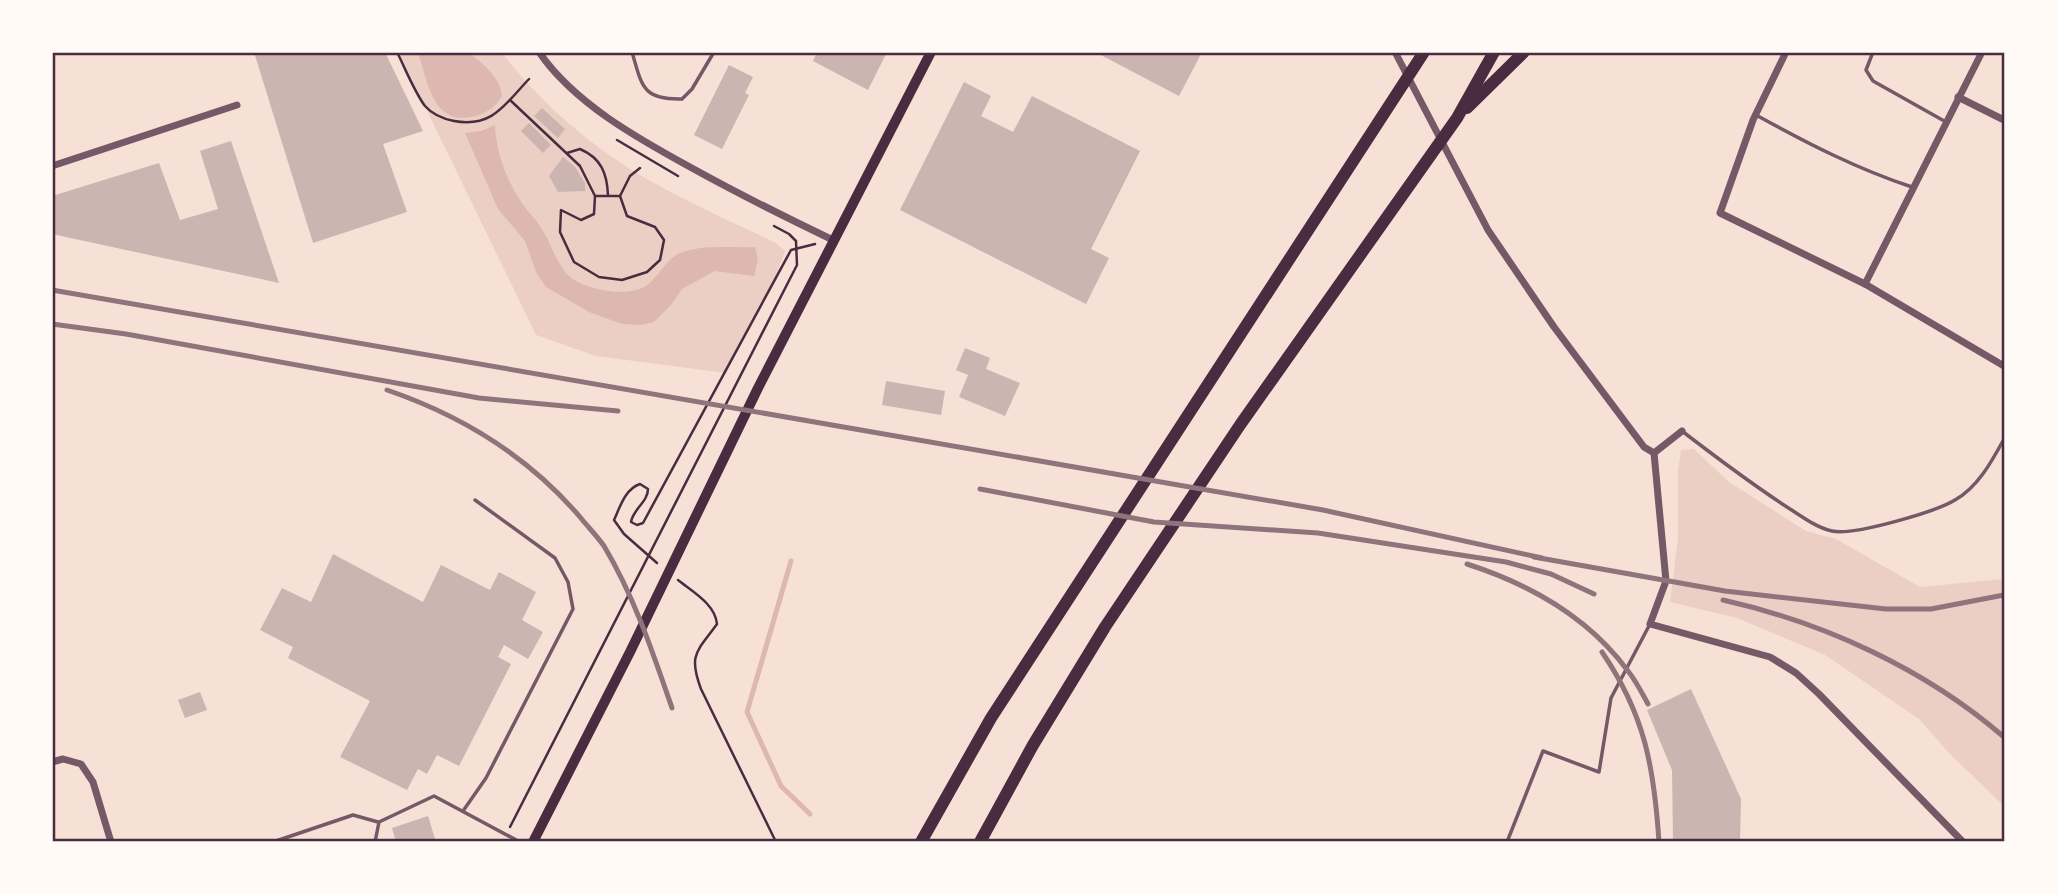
<svg xmlns="http://www.w3.org/2000/svg" width="2057" height="894" font-family="Inter,sans-serif">
	<style>
		.green { fill: #ebcfc5 }
		.water { fill: #dcb8b0 }
		.lines { fill: none; stroke-linecap: round; stroke-linejoin: round }
		.stream { stroke: #dcb8b0; stroke-width: 5 }
		.building { fill: #ccb4b1 }
		.path { stroke: #4a2c40; stroke-width: 2.5 }
		.service { stroke: #755966; stroke-width: 3.5 }
		.minor { stroke: #755966; stroke-width: 7 }
		.secondary { stroke: #4a2c40; stroke-width: 10 }
		.motorway { stroke: #4a2c40; stroke-width: 12 }
		.rail { stroke: #8f747c; stroke-width: 5 }
		.neatline { fill: none; stroke: #4a2c40; stroke-width: 2.5 }
	</style>
	<rect width="100%" height="100%" fill="#f7e1d7"/>
	<g class="green">
		<path d="M399,53H502C533,93 572,130 615,159C665,193 722,217 776,243L785,251L776,276L726,373L596,356L536,335Z"/>
		<polygon points="1694,449 1729,482 1806,531 1836,539 1920,587 2004,579 2004,806 1950,754 1919,719 1825,655 1737,618 1670,602 1678,538 1678,470 1681,450"/>
	</g>
	<g class="water">
		<path d="M418,53H470C484,65 500,77 502,96C496,107 488,112 476,116C432,128 428,81 418,53Z"/>
		<path d="M495,125C496,151 506,179 520,200C526,210 534,217 540,226C550,241 555,259 566,273C581,290 627,298 646,286C659,277 666,259 680,253C703,244 731,248 755,247L758,259L754,276L715,271L682,289L670,306L654,322L641,325L622,324L589,312L546,287L536,272L525,241L498,209L465,133L481,131Z"/>
	</g>
	<g class="lines">
		<polyline class="stream" points="791,561 747,712 781,786 810,814"/>
	</g>
	<g class="building">
		<polygon points="254,52 385,52 423,131 383,144 407,212 313,243"/>
		<polygon points="817,52 887,52 868,90 813,61"/>
		<polygon points="1095,52 1202,52 1179,96"/>
		<polygon points="729,65 753,77 745,93 749,95 722,149 694,135"/>
		<polygon points="964,82 991,96 981,116 1013,132 1032,96 1140,151 1091,249 1109,258 1086,304 900,210"/>
		<polygon points="542,108 565,129 558,138 534,116"/>
		<polygon points="529,123 551,145 543,153 521,131"/>
		<polygon points="231,141 279,283 52,234 52,196 159,163 180,220 218,209 200,151"/>
		<polygon points="563,157 575,167 585,183 585,191 558,192 549,176"/>
		<polygon points="965,348 990,358 986,369 1020,383 1005,416 959,397 968,375 956,370"/>
		<polygon points="886,381 945,391 941,415 882,405"/>
		<polygon points="333,554 423,602 441,565 490,590 499,572 536,592 522,620 543,632 528,659 504,645 498,657 511,664 459,766 437,755 427,774 418,769 407,790 340,757 370,701 288,658 293,647 260,630 282,588 311,602"/>
		<polygon points="1691,689 1741,799 1740,842 1673,842 1672,770 1647,710"/>
		<polygon points="200,692 207,710 185,718 178,700"/>
		<polygon points="428,816 436,842 396,842 392,828"/>
	</g>
	<g class="lines">
		<g class="path">
			<path d="M397,52C405,68 415,93 425,106C432,114 444,119 454,121C493,128 505,104 529,79"/>
			<polyline points="510,100 580,166 595,196 594,214 581,220 561,210 560,232 574,262 599,277 622,280 647,272 660,260 664,240 655,227 627,216 620,196 630,176 640,168"/>
			<polyline points="617,140 678,176"/>
			<path d="M567,153L580,149C601,158 607,173 608,195"/>
			<polyline points="596,196 620,196"/>
			<path d="M657,563L624,534L614,520C620,507 625,489 640,484L648,489C648,502 633,509 631,522L637,525L643,523L791,250L815,244"/>
			<path d="M678,580C693,592 715,604 717,624C697,652 688,654 701,689L776,842"/>
			<polyline points="510,827 797,265 796,241 789,234 774,226"/>
		</g>
		<g class="service">
			<path d="M632,52C642,86 642,100 682,99L692,89L714,52"/>
			<polyline points="1873,52 1866,70 1873,81 1946,122"/>
			<path d="M1756,115C1807,143 1857,169 1912,187"/>
			<path d="M1682,431C1717,458 1753,485 1790,509C1803,517 1817,528 1832,531C1853,536 1935,512 1955,500C1978,487 1992,461 2004,439"/>
			<polyline points="463,811 486,778 573,609 568,582 555,558 475,500"/>
			<polyline points="273,842 353,815 378,822"/>
			<polyline points="375,842 379,822 434,796 520,842"/>
			<polyline points="1507,842 1543,751 1599,772 1611,698 1650,624"/>
		</g>
		<g class="minor">
			<path d="M539,52C574,103 637,138 690,167C737,193 785,217 833,240"/>
			<polyline points="1395,52 1488,230 1554,327 1644,447 1654,453"/>
			<polyline points="1786,52 1753,120 1720,213 1865,284 2004,366"/>
			<polyline points="1958,97 2004,120"/>
			<polyline points="52,166 237,105"/>
			<polyline points="1865,284 1982,52"/>
			<polyline points="1654,453 1666,581 1650,624 1770,657 1796,673 1819,694 1963,842"/>
			<polyline points="1654,453 1682,431"/>
			<polyline points="52,762 63,759 81,764 93,782 111,842"/>
		</g>
		<polyline class="secondary" points="533,842 630,652 758,388 931,52"/>
		<g class="motorway">
			<polyline points="1467,108 1524,52"/>
			<polyline points="921,842 991,718 1424,52"/>
			<polyline points="980,842 1033,745 1105,627 1240,425 1457,118 1494,52"/>
		</g>
		<g class="rail">
			<polyline points="52,290 1323,510 1542,558"/>
			<polyline points="52,324 126,334 479,398 618,411"/>
			<path d="M387,390C463,416 528,456 580,517C588,527 597,536 604,546C634,596 653,653 672,708"/>
			<polyline points="980,489 1154,522 1318,533 1506,562 1551,574 1594,594"/>
			<polyline points="1534,557 1725,591 1886,609 1931,609 2004,595"/>
			<path d="M1467,564C1529,584 1589,618 1628,671C1636,681 1642,693 1648,704"/>
			<path d="M1723,600C1825,623 1925,669 2004,737"/>
			<path d="M1602,652C1645,715 1654,767 1659,842"/>
		</g>
	</g>
	<rect width="2057" height="894" fill="none" stroke="#fffaf5" stroke-width="108"/>
	<rect x="54" y="54" width="1949" height="786" class="neatline"/>
</svg>
